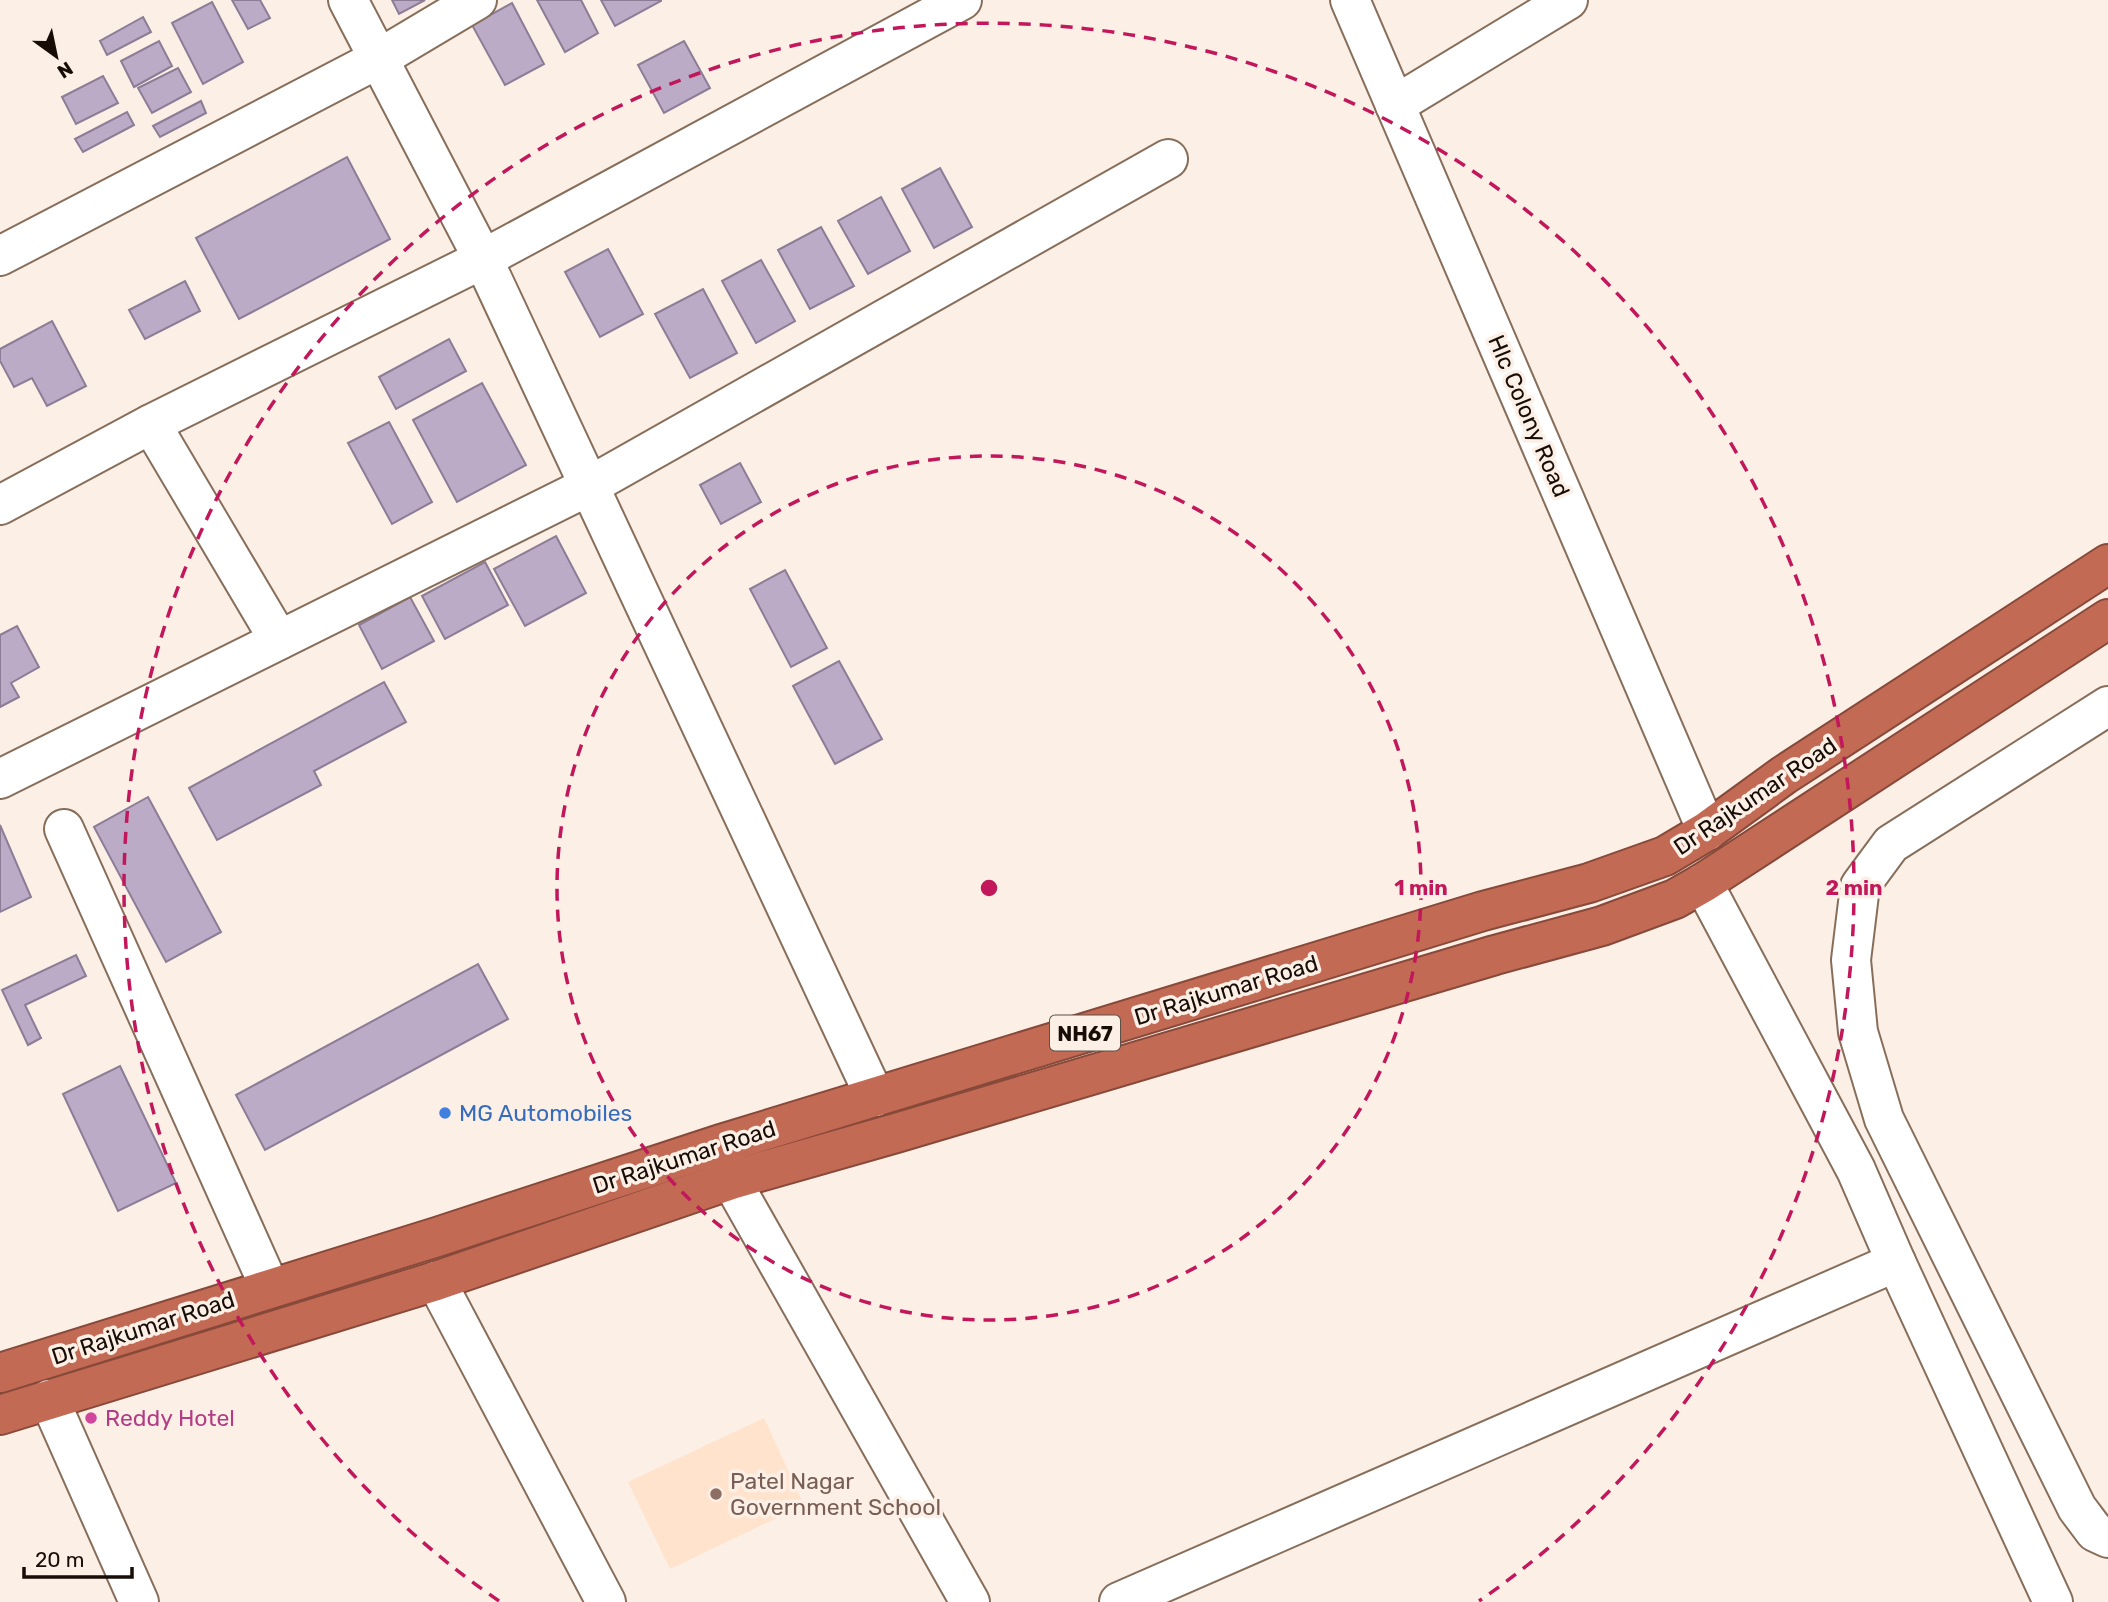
<svg xmlns="http://www.w3.org/2000/svg" width="2108" height="1602" font-family="Rubik,sans-serif">
	<style>
		.built { fill: #ffe3cd }
		.building { fill: #bcabc7; stroke: #8c7c96; stroke-width: 2 }
		.lines { fill: none; stroke-linecap: round; stroke-linejoin: round }
		.minor-casing { stroke: #876e5b; stroke-width: 42 }
		.highway-casing { stroke: #874939; stroke-width: 42 }
		.minor { stroke: #fff; stroke-width: 38 }
		.highway { stroke: #c36a55; stroke-width: 38 }
		.ring { fill: none; stroke: #c2185b; stroke-width: 3.5; stroke-dasharray: 12 9 }
		.shop-dot { fill: #3f7fe0; stroke: #fbefe6; stroke-width: 2.5 }
		.hotel-dot { fill: #d1479c; stroke: #fbefe6; stroke-width: 2.5 }
		.education-dot { fill: #8d6e63; stroke: #fbefe6; stroke-width: 2.5 }
		.labels { text-anchor: middle; dominant-baseline: central; stroke-width: 7; stroke-linejoin: round; paint-order: stroke }
		.shield { fill: #fbefe6; stroke: #5b5149; stroke-width: 2 }
		.shield-label { font-size: 21px; font-weight: bold; fill: #170d06 }
		.street-label { font-size: 23px; fill: #170d06; stroke: #fbefe6 }
		.shop-label { font-size: 23px; fill: #366cbe; stroke: #fbefe6; text-anchor: start }
		.hotel-label { font-size: 23px; fill: #b23c85; stroke: #fbefe6; text-anchor: start }
		.education-label { font-size: 23px; fill: #785e54; stroke: #fbefe6; text-anchor: start }
		.centre { fill: #c2185b; stroke: #fbefe6; stroke-width: 3.5 }
		.ring-label { font-size: 21px; text-anchor: middle; font-weight: bold; fill: #c2185b; stroke: #fbefe6; stroke-width: 7; stroke-linejoin: round; paint-order: stroke }
	</style>
	<rect width="100%" height="100%" fill="#fbefe6"/>
	<polygon class="built" points="764,1418 804,1505 670,1569 628,1482"/>
	<g class="building">
		<polygon points="232,0 260,0 270,18 248,29"/>
		<polygon points="392,0 425,0 399,14"/>
		<polygon points="537,0 581,0 598,33 565,52"/>
		<polygon points="601,0 661,0 661,1 615,26"/>
		<polygon points="212,2 243,62 203,84 172,23"/>
		<polygon points="512,3 544,64 505,85 472,25"/>
		<polygon points="143,17 151,32 107,55 100,41"/>
		<polygon points="159,41 172,66 134,87 121,61"/>
		<polygon points="684,41 710,88 664,113 638,65"/>
		<polygon points="178,68 191,92 152,113 138,88"/>
		<polygon points="103,76 118,103 76,124 62,97"/>
		<polygon points="201,101 206,113 160,137 153,126"/>
		<polygon points="127,112 134,125 83,152 75,139"/>
		<polygon points="347,157 390,239 239,319 196,238"/>
		<polygon points="940,168 972,227 934,248 902,189"/>
		<polygon points="881,197 910,251 868,274 838,221"/>
		<polygon points="821,227 854,286 810,309 778,250"/>
		<polygon points="608,249 643,314 600,337 565,272"/>
		<polygon points="761,260 795,321 756,343 722,281"/>
		<polygon points="185,281 200,311 145,339 129,310"/>
		<polygon points="703,289 737,353 690,378 655,314"/>
		<polygon points="52,321 86,386 47,406 32,378 14,387 0,361 0,349"/>
		<polygon points="449,339 466,371 396,409 379,377"/>
		<polygon points="482,383 526,465 457,502 413,420"/>
		<polygon points="389,422 432,502 392,524 348,443"/>
		<polygon points="740,463 761,502 721,524 700,485"/>
		<polygon points="556,536 586,593 525,626 494,569"/>
		<polygon points="485,562 508,605 445,639 422,596"/>
		<polygon points="785,570 827,648 791,667 750,589"/>
		<polygon points="410,597 434,641 382,669 359,625"/>
		<polygon points="17,626 39,667 11,683 19,697 0,707 0,635"/>
		<polygon points="839,661 882,739 835,764 793,686"/>
		<polygon points="384,682 406,722 314,771 321,785 217,840 189,788"/>
		<polygon points="148,797 221,932 166,962 94,827"/>
		<polygon points="0,825 31,897 0,912"/>
		<polygon points="76,955 86,976 25,1005 41,1038 28,1045 2,990"/>
		<polygon points="478,964 508,1019 265,1150 236,1095"/>
		<polygon points="120,1066 176,1183 118,1211 63,1094"/>
	</g>
	<g class="lines">
		<g class="minor-casing">
			<g id="minor">
				<polyline points="348,0 483,259 875,1097"/>
				<polyline points="1350,0 1707,831"/>
				<polyline points="1395,105 1568,0"/>
				<polyline points="0,256 378,59 477,0"/>
				<polyline points="151,424 279,640"/>
				<polyline points="0,505 151,424 483,259 962,0"/>
				<polyline points="2108,706 1891,844 1860,886 1851,960 1858,1032 1884,1119 2077,1508 2095,1532 2108,1538"/>
				<polyline points="0,779 589,486 1168,159"/>
				<polyline points="64,829 270,1288"/>
				<polyline points="1703,883 1856,1170 1896,1262 2053,1602"/>
				<polyline points="722,1150 731,1180 970,1602"/>
				<polyline points="436,1281 606,1602"/>
				<polyline points="49,1399 139,1602"/>
				<polyline points="1119,1602 1896,1262"/>
			</g>
		</g>
		<g class="highway-casing">
			<g id="highway">
				<polyline points="0,1373 437,1237 721,1144 1483,911 1589,883 1665,856 1707,831 1784,775 2108,564"/>
				<polyline points="0,1415 436,1281 731,1180 896,1133 1495,955 1602,926 1675,899 1703,883 2108,619"/>
			</g>
		</g>
		<use href="#minor" class="minor"/>
		<use href="#highway" class="highway"/>
	</g>
	<g class="ring">
		<circle cx="989" cy="888" r="432"/>
		<path d="M499 1601A865 865 0 1 1 1479 1601"/>
	</g>
	<circle class="shop-dot" cx="445" cy="1113" r="7"/>
	<circle class="hotel-dot" cx="91" cy="1418" r="7"/>
	<circle class="education-dot" cx="716" cy="1494" r="7"/>
	<g class="labels">
		<rect class="shield" x="1050" y="1015.5" width="70" height="35" rx="5"/>
		<g class="shield-label">
			<text x="1085" y="1033">NH67</text>
		</g>
		<g class="street-label">
			<text transform="translate(1529 416) rotate(67)">Hlc Colony Road</text>
			<text transform="translate(1755 796) rotate(-34)">Dr Rajkumar Road</text>
			<text transform="translate(1226 990) rotate(-17)">Dr Rajkumar Road</text>
			<text transform="translate(684 1157) rotate(-18)">Dr Rajkumar Road</text>
			<text transform="translate(143 1328) rotate(-18)">Dr Rajkumar Road</text>
		</g>
		<g class="shop-label">
			<text x="459" y="1113">MG Automobiles</text>
		</g>
		<g class="hotel-label">
			<text x="105" y="1418">Reddy Hotel</text>
		</g>
		<g class="education-label">
			<text x="730" y="1481">Patel Nagar<tspan x="730" dy="26">Government School</tspan></text>
		</g>
	</g>
	<circle cx="989" cy="888" r="10" class="centre"/>
	<g class="ring-label">
		<text x="1421" y="895">1 min</text>
		<text x="1854" y="895">2 min</text>
	</g>
	<g transform="translate(56 56) rotate(147)" stroke="#fbefe6" stroke-width="5" paint-order="stroke">
	<path d="M0-5L12 26L0 18L-12 26Z" fill="#170d06"/>
	<text y="-10" font-size="19" font-weight="bold" text-anchor="middle" fill="#170d06">N</text>
	</g>
	<path d="M24 1567v10h108v-10" fill="none" stroke="#170d06" stroke-width="3.5"/>
	<text x="35" y="1567" font-size="21" fill="#170d06" stroke="#fbefe6" stroke-width="5" paint-order="stroke">20 m</text>
</svg>
